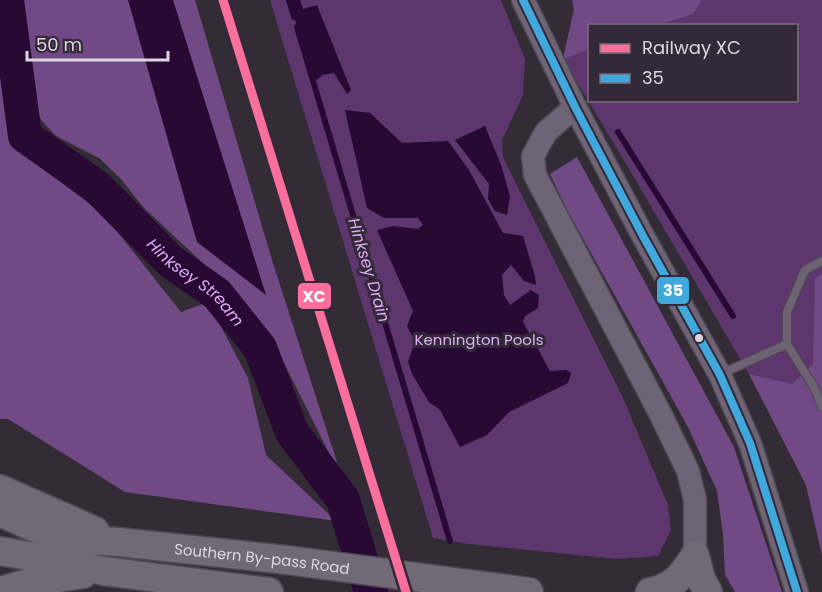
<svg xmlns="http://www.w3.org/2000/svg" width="822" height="592" font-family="Poppins,sans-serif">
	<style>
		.green { fill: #5c366c; fill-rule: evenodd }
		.forest { fill: #714985 }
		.water { fill: #280934 }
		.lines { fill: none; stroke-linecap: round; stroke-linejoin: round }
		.stream { stroke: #280934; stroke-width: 6 }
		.river { stroke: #280934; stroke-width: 34 }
		.lane-casing { stroke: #4d4851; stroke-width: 10 }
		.secondary-casing { stroke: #4d4851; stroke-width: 25 }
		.highway-casing { stroke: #4d4851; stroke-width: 31 }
		.lane { stroke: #6c6272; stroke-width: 8 }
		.secondary { stroke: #6f6475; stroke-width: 22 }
		.highway { stroke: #726876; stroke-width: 28 }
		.bus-1-casing { stroke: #342939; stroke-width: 12 }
		.bus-1 { stroke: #40a8dc; stroke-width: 8 }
		.rail-1-casing { stroke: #342939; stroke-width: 14 }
		.rail-1 { stroke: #fa6f9c; stroke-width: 9 }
		.bus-dot { fill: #ddd6e1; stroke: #342939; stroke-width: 2 }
		.labels { text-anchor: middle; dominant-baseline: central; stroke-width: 6; stroke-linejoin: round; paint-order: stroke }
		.park-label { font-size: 15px; fill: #deadf7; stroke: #342939 }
		.street-label { font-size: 15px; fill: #ddd6e1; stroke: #342939 }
		.water-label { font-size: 16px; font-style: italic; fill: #ddabf5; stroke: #342939 }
		.line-badge { stroke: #342939; stroke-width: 2 }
		.badge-label { font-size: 16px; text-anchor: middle; font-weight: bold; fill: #fff }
	</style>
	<rect width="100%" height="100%" fill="#332c36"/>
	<g class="green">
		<polygon points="270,0 501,0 525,59 523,95 502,140 503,157 623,398 668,505 671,530 658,556 617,559 468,544 433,538"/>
		<path d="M573,0H822V555L806,485L749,374L625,162L563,59L574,9L572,1ZM590,26H796V100H590Z"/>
	</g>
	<g class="forest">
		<polygon points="13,0 195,0 272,260 343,481 275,345 218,277 144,208 121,179 99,158 56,136 42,121 28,93 22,66"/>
		<polygon points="573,0 702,0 693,14 658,25 590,26 589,49 563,59 574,9 572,1"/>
		<polygon points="0,39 10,143 104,215 181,312 208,302 248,378 266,455 336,521 125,492 8,419 0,419"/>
		<polygon points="577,157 734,447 782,592 735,592 725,575 723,534 717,491 688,427 566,208 550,174"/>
		<polygon points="822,274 822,555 806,485 749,374 792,384 813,364 815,278"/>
	</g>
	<g class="water">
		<polygon points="128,0 173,0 266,295 197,242"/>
		<polygon points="289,0 300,0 303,9 317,5 351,90 347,94 334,73 323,75 314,82"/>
		<polygon points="345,110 370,113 402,143 448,141 469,170 503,233 523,236 535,276 536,285 524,281 511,265 502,275 504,295 510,305 531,290 539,295 538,308 525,316 523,322 550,371 566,370 571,373 568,383 509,412 487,435 460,447 440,410 429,402 412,374 408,362 415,342 407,326 413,311 377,230 393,226 418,229 423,225 418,218 384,218 367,208"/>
		<polygon points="485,126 501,165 510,196 507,215 495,211 488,199 489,184 455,140"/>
	</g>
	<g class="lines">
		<g class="stream">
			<polyline points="289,0 294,17"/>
			<polyline points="297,27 450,541"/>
			<polyline points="618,132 733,316"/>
		</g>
		<path class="river" id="s1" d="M7,0L25,136L97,187L170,261L217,294L260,348L292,432L343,500L371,592"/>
		<g class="lane-casing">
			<g id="lane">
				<polyline points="822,261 805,270 787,312 787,344 815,389 822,407"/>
				<polyline points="721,374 787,344"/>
			</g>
		</g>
		<g class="secondary-casing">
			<g id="secondary">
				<polyline points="523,0 575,107 643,236 720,375 750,443 797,592"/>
				<polyline points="575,107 546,132 533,156 535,175 661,415 688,471 695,500 695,556"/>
			</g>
		</g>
		<g class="highway-casing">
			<g id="highway">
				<polyline points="0,489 95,531"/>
				<path id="s2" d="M0,512L37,529L59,535L84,540L118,542L287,560L529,592"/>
				<polyline points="0,551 70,563 103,571 269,592"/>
				<polyline points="695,556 701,579 708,592"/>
				<polyline points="0,591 28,583 83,574"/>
				<path d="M650,592C675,587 682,575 695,556"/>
			</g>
		</g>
		<use href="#lane" class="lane"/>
		<use href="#secondary" class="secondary"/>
		<use href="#highway" class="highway"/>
		<g class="bus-1-casing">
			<polyline id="bus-1" points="523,0 575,107 643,236 720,375 750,443 797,592"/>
		</g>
		<use href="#bus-1" class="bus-1"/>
		<g class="rail-1-casing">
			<polyline id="rail-1" points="223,0 406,592"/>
		</g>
		<use href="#rail-1" class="rail-1"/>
	</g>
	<circle class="bus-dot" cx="699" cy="338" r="5"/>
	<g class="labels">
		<g class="park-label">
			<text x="479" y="339">Kennington Pools</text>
		</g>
		<g class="street-label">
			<text stroke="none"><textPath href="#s2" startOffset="268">Southern By-pass Road</textPath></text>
		</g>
		<g class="water-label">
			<text transform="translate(369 270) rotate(73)">Hinksey Drain</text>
			<text stroke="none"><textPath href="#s1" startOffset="363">Hinksey Stream</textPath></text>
		</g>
	</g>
	<g class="line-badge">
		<rect x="656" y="276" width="34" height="29" rx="6" fill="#40a8dc"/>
		<rect x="297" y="282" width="35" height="28" rx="6" fill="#fa6f9c"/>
	</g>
	<g class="badge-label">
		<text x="673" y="296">35</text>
		<text x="314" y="302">XC</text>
	</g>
	<rect x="588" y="24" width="210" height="78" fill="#342939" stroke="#786e7c" stroke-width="1.5"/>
	<rect x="600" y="44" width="30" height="9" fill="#fa6f9c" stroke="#786e7c" stroke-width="1.5"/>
	<text x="642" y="54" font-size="18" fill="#ddd6e1">Railway XC</text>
	<rect x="600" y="74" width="30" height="9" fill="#40a8dc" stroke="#786e7c" stroke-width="1.5"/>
	<text x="642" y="84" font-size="18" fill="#ddd6e1">35</text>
	<path d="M27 51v9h141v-9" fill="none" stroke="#ddd6e1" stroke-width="3"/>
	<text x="36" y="51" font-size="18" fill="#ddd6e1" stroke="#342939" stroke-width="4.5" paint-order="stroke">50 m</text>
</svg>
